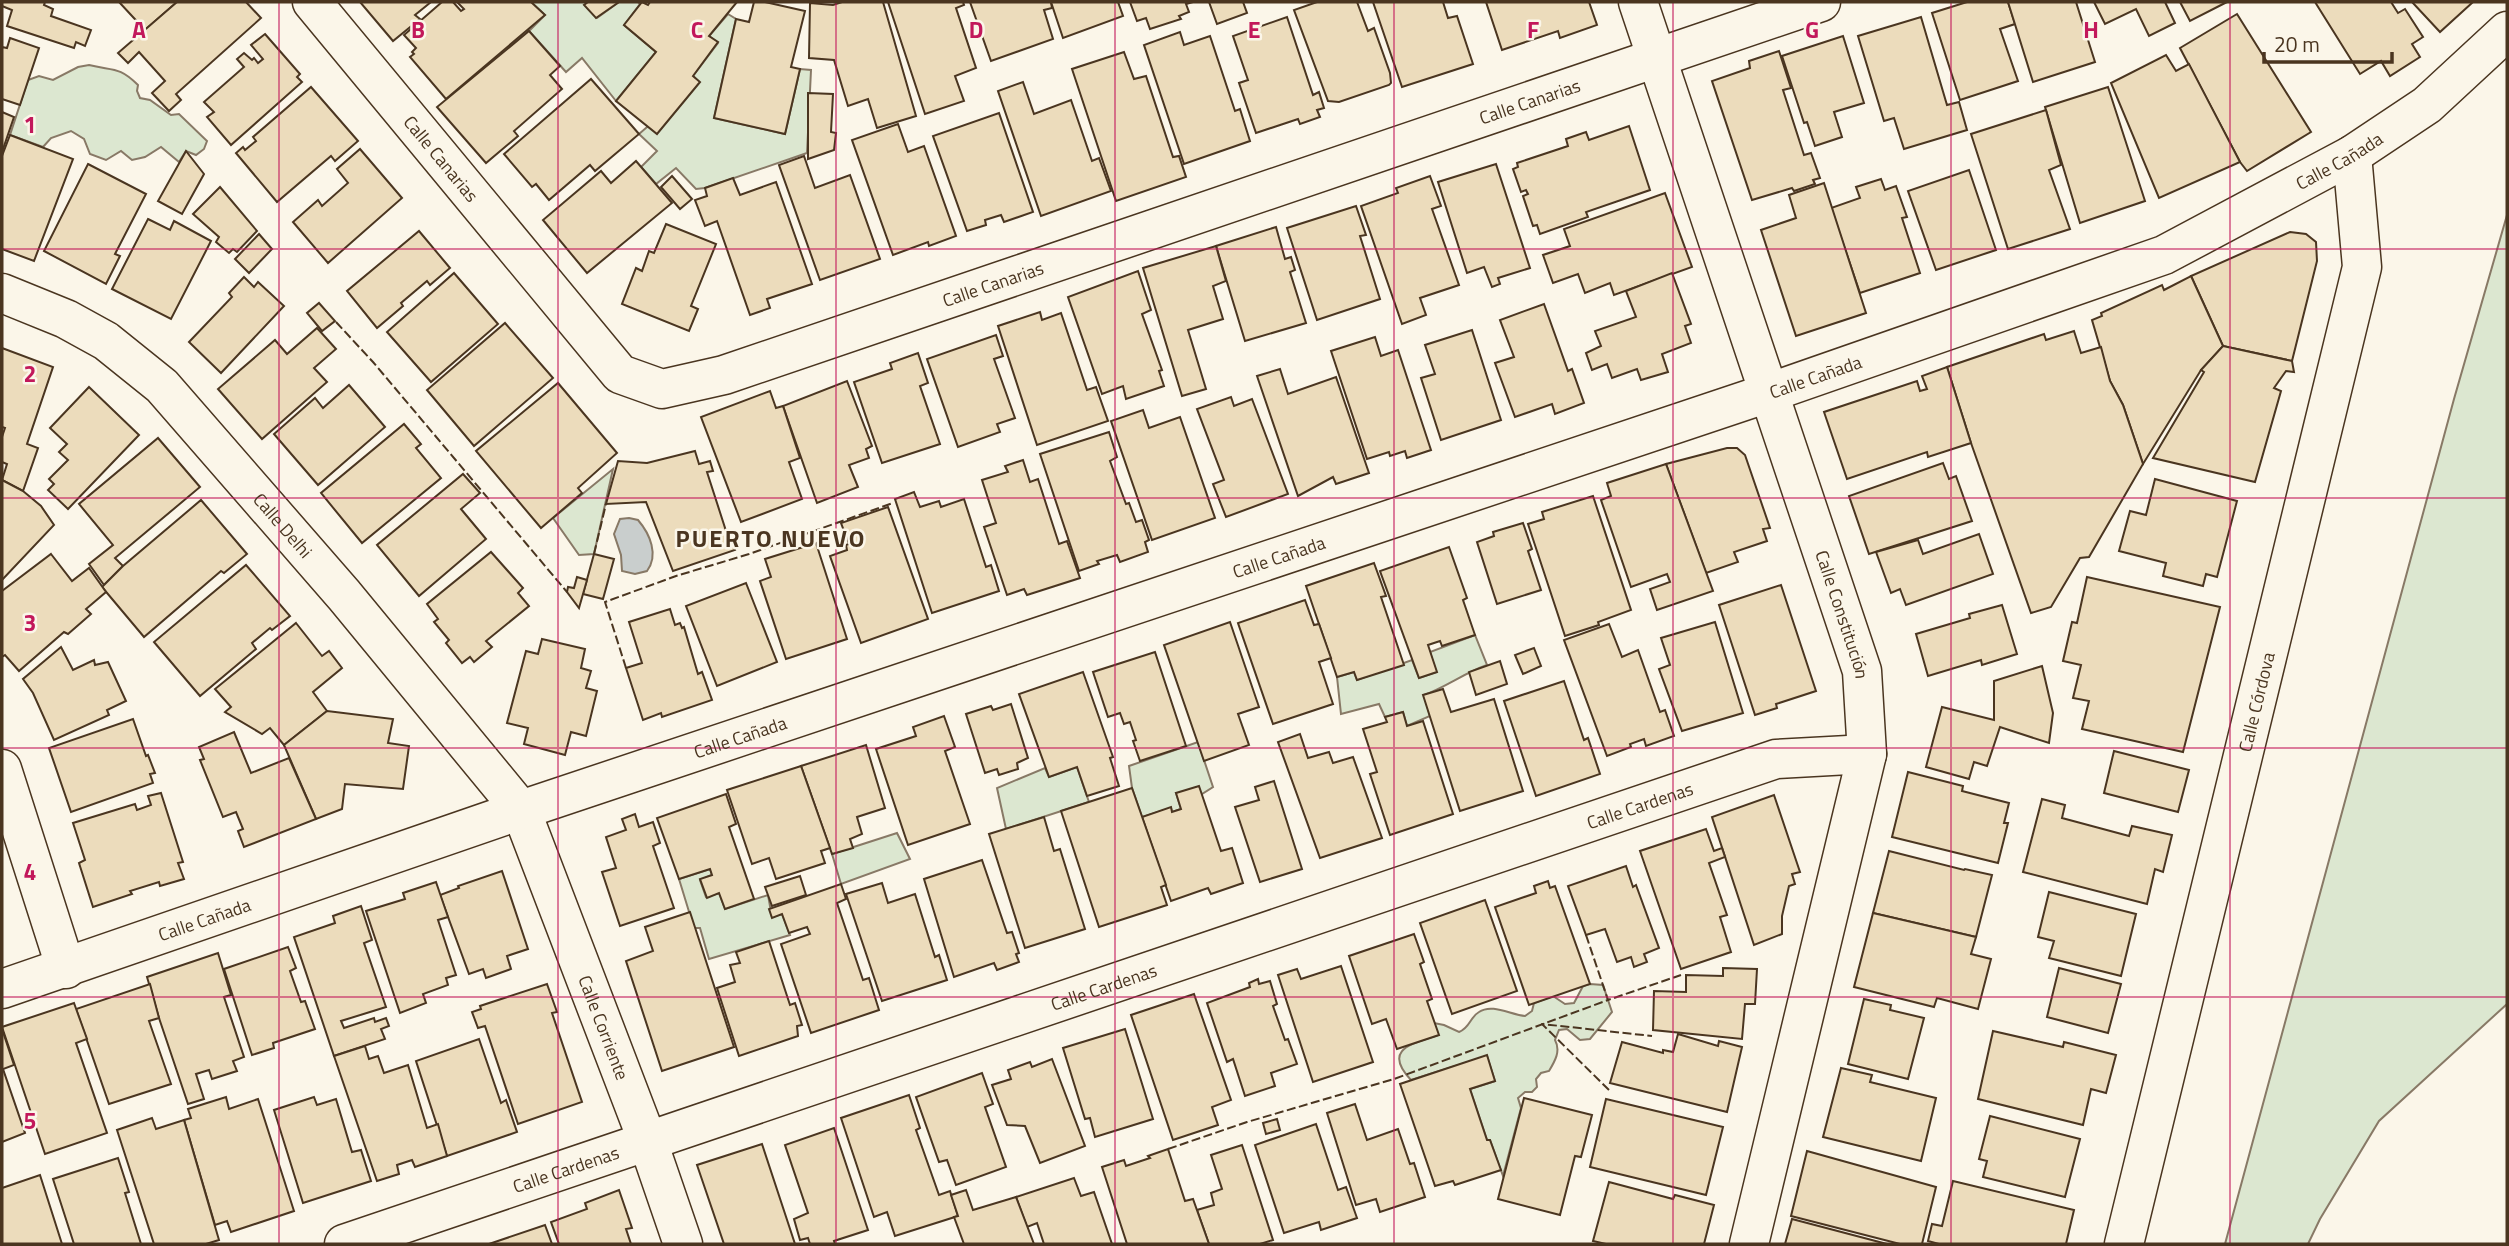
<svg xmlns="http://www.w3.org/2000/svg" width="2509" height="1246" font-family="'Titillium Web',sans-serif">
	<style>
		.green { fill: #dce7d0; stroke: #887966; stroke-width: 2 }
		.water { fill: #c9cecd; stroke: #887966; stroke-width: 2 }
		.building { fill: #ecdcbc; stroke: #4a3520; stroke-width: 2 }
		.lines { fill: none; stroke-linecap: round; stroke-linejoin: round }
		.minor-casing { stroke: #4a3520; stroke-width: 41 }
		.minor { stroke: #fbf6e9; stroke-width: 38 }
		.fence { stroke: #4a3520; stroke-width: 2; stroke-dasharray: 9 3.5; stroke-linecap: butt }
		.grid { fill: none; stroke: #c2185b; stroke-width: 2; stroke-opacity: 0.55 }
		.labels { text-anchor: middle; dominant-baseline: central; stroke-width: 5; stroke-linejoin: round; paint-order: stroke }
		.street-label { font-size: 18px; fill: #4a3520; stroke: #fbf6e9 }
		.district-label { font-size: 24px; font-weight: bold; letter-spacing: 2px; fill: #4a3520; stroke: #fbf6e9 }
		.grid-label { font-size: 23px; text-anchor: middle; font-weight: bold; fill: #c2185b; stroke: #fbf6e9; stroke-width: 5; stroke-linejoin: round; paint-order: stroke }
	</style>
	<rect width="100%" height="100%" fill="#fbf6e9"/>
	<g class="green">
		<polygon points="531,2 588,2 585,5 597,18 619,2 638,2 640,4 624,25 656,52 616,101 582,58 566,72 529,31 545,15"/>
		<polygon points="728,14 736,19 714,118 785,134 800,69 811,70 807,153 705,188 696,189 676,168 656,184 641,167 657,151 639,134 699,82 693,76 718,43 709,36"/>
		<path d="M89,65C113,71 119,66 138,85L137,91L140,98L150,100L171,115L179,114L207,141L204,149L196,155L186,151L179,162L161,147L145,157L132,160L121,151L106,160L90,154L84,139L71,131L51,138L43,147L10,135L28,80L39,76L53,80L78,67Z"/>
		<polygon points="2507,215 2507,1004 2379,1121 2320,1219 2308,1244 2225,1244 2454,399"/>
		<polygon points="613,469 594,554 579,555 553,518"/>
		<path d="M1475,635L1487,665C1464,673 1446,687 1424,695L1430,716L1407,726L1403,712L1385,717L1379,704L1341,714L1337,677L1354,672L1357,680L1412,660L1419,678L1436,672L1430,652Z"/>
		<polygon points="1198,742 1213,787 1202,794 1176,793 1181,809 1172,812 1171,808 1142,817 1132,788 1129,766"/>
		<polygon points="1077,767 1089,802 1006,829 997,788 1045,768 1049,777"/>
		<polygon points="897,833 910,859 841,884 832,854"/>
		<polygon points="710,869 712,875 700,880 706,897 719,893 725,909 768,895 772,917 782,914 790,935 709,959 700,928 694,928 679,879"/>
		<path d="M1590,984L1603,985L1612,1012L1590,1039L1580,1040L1567,1029L1559,1030L1555,1040C1561,1051 1555,1061 1549,1071L1541,1073L1536,1079L1537,1087L1532,1092H1525L1518,1098L1521,1108L1503,1176L1490,1140H1487L1470,1089L1495,1081L1487,1056L1411,1080C1382,1049 1412,1044 1438,1035L1434,1023L1444,1025L1459,1032C1470,1028 1470,1017 1479,1012C1492,1003 1511,1015 1525,1016L1532,1011L1534,1003L1553,996L1565,1004L1574,1003L1583,986Z"/>
	</g>
	<path class="water" d="M629,518L638,520C650,534 659,555 647,571L635,574L622,571L621,555L614,534L620,519Z"/>
	<g class="building">
		<polygon points="2,2 45,2 44,5 53,9 51,16 91,30 85,46 76,42 74,48 7,26 12,10 2,6"/>
		<polygon points="119,2 177,2 145,30"/>
		<polygon points="177,2 246,2 261,18 176,94 181,100 169,111 152,93 165,81 139,52 128,63 118,53"/>
		<polygon points="360,2 431,2 415,15 420,19 393,41"/>
		<polygon points="442,2 453,2 461,11 464,9 457,2 531,2 545,15 446,99 410,57 414,54 412,52 416,48 404,35"/>
		<polygon points="588,2 619,2 596,18 584,5"/>
		<polygon points="642,2 648,5 650,2 737,2 709,36 718,42 693,76 700,82 657,134 616,101 656,52 624,25"/>
		<polygon points="754,2 765,2 805,11 791,67 800,69 785,134 714,118 736,19 749,22"/>
		<polygon points="842,2 883,2 916,116 877,128 868,99 848,106 834,60 809,58 810,3 833,5"/>
		<polygon points="888,2 963,2 964,5 956,8 976,68 955,76 964,101 925,114"/>
		<polygon points="970,2 1051,2 1052,8 1044,10 1053,39 991,61"/>
		<polygon points="1051,2 1118,2 1123,16 1063,38"/>
		<polygon points="1130,2 1193,2 1186,4 1189,12 1179,16 1181,19 1150,29 1146,18 1137,21"/>
		<polygon points="1209,2 1243,2 1247,13 1217,24"/>
		<polygon points="1317,2 1357,2 1368,31 1374,28 1390,73 1391,83 1389,85 1339,102 1328,101 1294,10"/>
		<polygon points="1373,2 1443,2 1448,18 1457,16 1473,64 1402,87"/>
		<polygon points="1486,2 1589,2 1597,25 1560,38 1558,31 1502,50"/>
		<polygon points="1967,2 2008,2 2015,24 2000,29 2018,81 1960,100 1932,13"/>
		<polygon points="2008,2 2076,2 2095,62 2033,82"/>
		<polygon points="2094,2 2165,2 2175,23 2149,36 2136,9 2105,24"/>
		<polygon points="2180,2 2227,2 2190,21"/>
		<polygon points="2315,2 2391,2 2398,13 2405,9 2423,37 2412,44 2420,57 2390,76 2381,61 2360,74"/>
		<polygon points="2412,2 2473,2 2440,32"/>
		<polygon points="2237,14 2311,132 2247,171 2240,162 2180,48"/>
		<polygon points="1287,17 1313,95 1319,92 1324,108 1317,110 1320,117 1300,124 1298,119 1256,133 1239,83 1248,80 1233,36"/>
		<polygon points="1921,17 1947,105 1959,102 1967,130 1904,149 1894,118 1884,121 1858,36"/>
		<polygon points="529,31 560,66 550,75 562,89 514,131 518,136 486,163 437,107"/>
		<polygon points="1180,32 1184,45 1210,36 1235,111 1240,109 1250,141 1184,164 1144,45"/>
		<polygon points="265,34 300,74 297,77 302,82 231,145 207,117 214,112 204,102 244,67 237,59 244,53 252,60 254,58 258,63 263,59 251,45"/>
		<polygon points="1843,36 1864,103 1834,112 1842,137 1815,146 1807,122 1804,123 1782,56"/>
		<polygon points="10,38 39,48 20,105 2,99 2,47 7,48"/>
		<polygon points="1779,51 1791,88 1783,90 1804,155 1811,153 1820,178 1813,180 1815,184 1794,191 1792,188 1752,200 1712,81 1750,68 1749,61"/>
		<polygon points="1124,52 1134,79 1146,76 1173,157 1179,156 1186,177 1116,201 1072,69"/>
		<polygon points="2166,55 2176,71 2189,64 2240,162 2159,198 2111,83"/>
		<polygon points="591,79 639,134 595,171 590,165 549,200 536,184 532,187 504,154"/>
		<polygon points="1023,82 1034,114 1071,100 1092,161 1099,158 1111,191 1041,216 998,91"/>
		<polygon points="311,87 358,141 335,161 331,156 277,202 236,153 243,147 245,150 256,141 253,137"/>
		<polygon points="2108,87 2145,201 2080,223 2045,107"/>
		<polygon points="808,93 833,94 831,132 836,133 834,150 808,159"/>
		<polygon points="2046,110 2061,165 2049,170 2070,229 2008,249 1971,134"/>
		<polygon points="2,112 14,117 2,152"/>
		<polygon points="999,113 1033,212 1004,222 1001,215 985,220 986,225 967,231 933,136"/>
		<polygon points="898,124 908,152 924,146 956,236 929,246 928,242 893,255 852,140"/>
		<polygon points="1629,126 1650,190 1586,212 1588,217 1540,234 1537,225 1533,226 1523,196 1528,194 1526,190 1521,192 1513,169 1518,167 1517,163 1568,146 1566,139 1586,132 1589,140"/>
		<polygon points="10,135 73,159 34,261 2,249 2,156"/>
		<polygon points="360,149 402,198 328,263 293,222 318,200 322,206 348,183 337,169"/>
		<polygon points="186,151 204,174 182,214 158,201"/>
		<polygon points="804,156 815,188 850,175 880,259 820,280 779,165"/>
		<polygon points="636,161 672,203 587,273 543,220 601,171 611,183"/>
		<polygon points="88,164 146,194 115,254 120,256 106,284 44,251"/>
		<polygon points="1496,164 1530,268 1498,278 1500,284 1492,287 1484,267 1467,273 1438,182"/>
		<polygon points="1969,170 1996,250 1936,270 1908,191"/>
		<polygon points="672,176 692,199 680,209 661,187"/>
		<polygon points="1430,176 1441,206 1432,209 1459,285 1420,298 1426,315 1402,324 1361,206 1398,193 1396,188"/>
		<polygon points="733,178 740,195 776,182 812,284 767,299 770,308 750,315 717,221 705,226 695,200 707,196 705,188"/>
		<polygon points="1881,179 1885,190 1896,186 1907,217 1902,218 1920,273 1860,293 1831,208 1860,198 1856,187"/>
		<polygon points="1824,183 1866,313 1796,336 1761,230 1796,218 1789,195"/>
		<polygon points="220,187 257,231 237,252 233,249 229,253 216,242 219,237 193,214"/>
		<polygon points="1665,193 1692,267 1614,295 1610,283 1585,293 1578,274 1553,283 1543,255 1570,246 1564,229"/>
		<polygon points="1356,206 1366,235 1360,236 1380,299 1317,320 1287,228"/>
		<polygon points="148,219 170,230 174,221 211,241 171,319 112,289"/>
		<polygon points="666,224 716,244 691,306 698,309 689,331 622,304 636,268 642,271 649,251 654,253"/>
		<polygon points="1276,227 1285,259 1291,257 1295,270 1290,272 1306,323 1245,341 1216,246"/>
		<polygon points="419,231 450,268 430,285 427,281 401,303 403,306 377,328 347,291"/>
		<polygon points="2290,232 2306,234 2316,242 2317,261 2292,361 2223,346 2191,276"/>
		<polygon points="259,234 272,249 249,273 235,259"/>
		<polygon points="1216,246 1226,281 1213,286 1223,319 1188,330 1206,389 1182,396 1143,268"/>
		<polygon points="1138,271 1151,310 1142,314 1162,370 1159,371 1164,386 1126,399 1123,386 1102,394 1068,297"/>
		<polygon points="454,273 498,324 431,382 387,332"/>
		<polygon points="1672,273 1691,324 1685,326 1691,343 1662,354 1668,372 1641,380 1637,369 1612,378 1607,364 1592,370 1586,353 1601,346 1595,331 1636,317 1626,291"/>
		<polygon points="2191,276 2223,346 2201,370 2143,464 2123,405 2110,381 2092,320 2102,316 2101,313 2162,285 2164,290"/>
		<polygon points="244,277 254,287 258,282 284,306 221,373 189,342 232,297 229,293"/>
		<polygon points="319,303 335,321 322,331 307,313"/>
		<polygon points="1544,304 1568,371 1572,369 1584,403 1555,414 1552,404 1515,417 1495,363 1514,357 1500,320"/>
		<polygon points="1040,312 1042,320 1061,313 1087,390 1096,387 1108,421 1037,445 998,326"/>
		<polygon points="505,323 553,378 474,446 427,390"/>
		<polygon points="317,328 336,349 314,368 327,382 262,439 218,389 275,340 287,354"/>
		<polygon points="1472,330 1501,420 1441,440 1421,378 1435,374 1425,345"/>
		<polygon points="2074,331 2081,353 2101,347 2110,381 2123,405 2143,464 2089,557 2080,558 2051,607 2031,613 1971,443 1947,367 2044,334 2046,340"/>
		<polygon points="996,335 1003,356 994,359 1015,418 997,424 1000,432 958,447 927,359"/>
		<polygon points="1375,337 1381,356 1398,350 1431,450 1407,458 1405,451 1390,456 1389,452 1367,459 1331,351"/>
		<polygon points="2223,346 2292,361 2294,372 2286,371 2274,388 2281,391 2255,482 2153,458 2204,372 2201,370"/>
		<polygon points="2,348 53,367 27,444 38,448 23,491 2,480 7,464 2,462 2,437 5,428 2,427"/>
		<polygon points="918,353 928,383 920,386 940,444 882,463 854,382 892,369 890,363"/>
		<polygon points="1947,367 1971,443 1928,457 1927,452 1847,479 1824,412 1917,381 1920,391 1927,389 1922,376"/>
		<polygon points="1280,369 1288,394 1336,377 1369,473 1336,484 1333,477 1298,496 1257,376"/>
		<polygon points="847,381 872,446 866,449 869,458 849,465 858,487 817,503 783,406"/>
		<polygon points="558,383 617,453 578,488 582,493 541,528 476,451"/>
		<polygon points="349,385 385,427 318,485 274,434 315,398 323,408"/>
		<polygon points="89,387 139,435 68,509 48,490 54,484 49,479 68,460 59,452 67,444 50,428"/>
		<polygon points="770,391 776,408 783,406 800,458 789,462 802,499 741,522 701,417"/>
		<polygon points="1231,397 1234,406 1252,399 1288,494 1226,517 1213,484 1224,480 1197,409"/>
		<polygon points="1143,410 1149,428 1180,417 1215,518 1152,540 1111,421"/>
		<polygon points="404,424 421,444 416,448 441,478 362,543 321,493"/>
		<polygon points="1109,432 1117,457 1110,461 1126,504 1129,503 1136,522 1142,520 1149,540 1145,542 1148,552 1120,562 1117,555 1097,561 1099,564 1079,571 1040,454"/>
		<polygon points="158,438 200,487 115,558 123,566 104,585 89,564 113,545 79,504"/>
		<polygon points="1727,448 1737,448 1745,455 1770,528 1763,529 1767,541 1734,552 1738,562 1706,573 1666,464"/>
		<polygon points="695,451 699,464 710,461 713,471 707,472 727,534 729,533 735,550 673,571 646,502 606,504 618,461 647,463"/>
		<polygon points="1023,460 1030,482 1038,479 1059,544 1067,541 1080,578 1027,595 1024,589 1007,595 984,527 996,523 982,480 1008,472 1005,466"/>
		<polygon points="1943,463 1949,479 1956,476 1972,521 1869,554 1849,496"/>
		<polygon points="1666,464 1713,591 1657,610 1650,589 1670,582 1667,574 1631,587 1601,500 1611,496 1607,483"/>
		<polygon points="463,474 480,493 461,509 486,539 419,596 377,545"/>
		<polygon points="2155,479 2237,501 2217,577 2206,574 2203,586 2163,576 2166,563 2119,551 2130,511 2146,515"/>
		<polygon points="2,480 23,491 41,506 54,525 2,580"/>
		<polygon points="914,492 920,507 939,501 941,507 964,499 986,567 991,565 999,591 932,613 895,499"/>
		<polygon points="1593,496 1631,610 1598,622 1599,625 1565,636 1528,524 1544,519 1542,512"/>
		<polygon points="201,500 247,554 224,573 221,571 144,637 102,587 123,566"/>
		<polygon points="888,507 928,619 861,643 830,556 847,550 846,545 849,544 841,523"/>
		<polygon points="1523,523 1532,549 1528,551 1541,590 1497,604 1477,542 1494,536 1493,532"/>
		<polygon points="1979,534 1993,574 1906,605 1900,589 1891,593 1876,552 1918,540 1923,554"/>
		<polygon points="816,543 847,639 786,659 760,581 771,577 765,559"/>
		<polygon points="1449,547 1467,598 1463,600 1475,635 1442,646 1440,641 1428,645 1437,672 1419,678 1380,571"/>
		<polygon points="491,552 523,588 518,593 529,606 486,641 492,647 474,662 470,657 462,663 446,643 449,640 434,622 438,619 427,604"/>
		<polygon points="51,554 72,581 89,568 106,592 86,609 91,614 68,634 64,632 19,671 5,655 2,657 2,591"/>
		<polygon points="594,554 614,559 603,599 583,594"/>
		<polygon points="1374,563 1386,596 1381,597 1404,665 1357,680 1354,672 1337,677 1306,586"/>
		<polygon points="246,565 290,616 272,630 270,628 252,643 256,649 200,696 154,642"/>
		<polygon points="577,577 587,580 579,608 567,592 568,587 574,588"/>
		<polygon points="2087,577 2220,607 2183,752 2082,729 2089,701 2073,698 2081,665 2063,661 2072,622 2077,623"/>
		<polygon points="746,583 777,662 717,686 686,606"/>
		<polygon points="1781,585 1816,691 1776,704 1777,708 1755,715 1719,605"/>
		<polygon points="1305,600 1314,625 1319,624 1331,658 1319,662 1333,704 1273,724 1238,623"/>
		<polygon points="2002,605 2017,654 1982,665 1981,660 1928,676 1916,634 1970,618 1969,614"/>
		<polygon points="670,609 675,625 680,623 682,628 684,627 698,674 702,672 712,700 662,717 661,713 643,720 626,668 642,663 629,622"/>
		<polygon points="1230,622 1259,707 1238,714 1249,745 1204,761 1164,645"/>
		<polygon points="1715,622 1743,713 1682,731 1659,669 1670,665 1661,638"/>
		<polygon points="296,623 322,656 329,651 342,668 313,692 327,711 284,745 270,728 262,734 225,712 231,707 215,689"/>
		<polygon points="1609,624 1622,657 1638,650 1660,712 1665,710 1674,736 1646,746 1644,739 1630,744 1631,747 1607,756 1564,640"/>
		<polygon points="542,639 585,649 581,668 591,671 586,688 597,691 586,736 571,732 565,755 524,744 528,728 507,723 526,651 538,654"/>
		<polygon points="61,647 73,670 94,660 95,665 108,662 126,701 107,710 109,715 54,740 33,693 23,679"/>
		<polygon points="1534,648 1541,666 1523,674 1515,655"/>
		<polygon points="1155,652 1186,746 1140,761 1133,741 1136,740 1130,722 1124,724 1120,713 1108,717 1093,672"/>
		<polygon points="1500,661 1507,684 1476,695 1469,672"/>
		<polygon points="2042,666 2053,713 2049,743 2000,727 1987,766 1974,762 1969,779 1926,767 1942,707 1994,720 1994,681"/>
		<polygon points="1083,672 1113,757 1110,758 1119,786 1087,796 1077,767 1049,777 1019,694"/>
		<polygon points="1564,681 1584,740 1588,738 1600,774 1536,796 1504,701"/>
		<polygon points="1443,689 1451,712 1494,699 1523,791 1460,811 1423,695"/>
		<polygon points="1011,704 1028,758 1017,763 1018,769 999,775 997,769 985,773 966,714 991,706 993,710"/>
		<polygon points="327,711 393,719 388,743 409,746 403,789 345,784 342,809 316,819 284,745"/>
		<polygon points="1403,712 1407,726 1423,721 1453,814 1390,835 1370,774 1377,772 1363,729 1387,722 1385,717"/>
		<polygon points="944,716 955,747 945,751 970,824 908,845 876,749 916,736 913,727"/>
		<polygon points="133,719 146,756 148,755 155,773 150,774 153,783 71,812 49,748"/>
		<polygon points="234,732 251,773 289,758 316,819 244,847 238,831 243,829 236,812 223,817 200,760 204,759 199,747"/>
		<polygon points="1300,734 1308,758 1329,752 1333,763 1353,757 1382,838 1320,858 1278,742"/>
		<polygon points="866,745 885,808 857,817 862,834 850,839 853,848 832,854 801,766"/>
		<polygon points="2114,751 2189,770 2178,812 2104,793"/>
		<polygon points="801,766 830,848 821,851 825,863 776,879 769,858 752,864 727,790"/>
		<polygon points="1908,772 1963,786 1962,791 2009,803 2004,823 2008,823 1998,863 1892,837"/>
		<polygon points="1274,781 1302,869 1260,882 1235,807 1259,800 1255,787"/>
		<polygon points="1199,786 1221,851 1232,848 1243,883 1211,894 1208,888 1171,901 1142,817 1171,807 1172,812 1181,809 1176,793"/>
		<polygon points="1132,788 1166,885 1161,887 1167,905 1099,927 1061,811"/>
		<polygon points="161,793 183,862 178,863 184,879 160,886 159,882 130,891 132,894 93,907 79,863 85,860 73,823 135,804 137,810 151,805 148,796"/>
		<polygon points="726,794 736,824 729,827 754,899 725,909 719,893 707,898 700,879 712,875 710,869 679,879 657,818"/>
		<polygon points="1774,795 1800,872 1792,874 1795,884 1789,886 1782,916 1782,934 1754,945 1712,817"/>
		<polygon points="2042,799 2065,805 2062,818 2129,836 2132,826 2172,835 2163,872 2155,869 2147,904 2023,872"/>
		<polygon points="635,814 639,827 653,822 660,843 653,846 674,908 620,926 602,872 616,868 606,837 626,830 622,819"/>
		<polygon points="1044,817 1054,851 1060,849 1085,929 1025,948 989,834"/>
		<polygon points="1706,829 1714,851 1722,848 1725,857 1709,863 1727,915 1720,917 1731,952 1681,969 1640,851"/>
		<polygon points="1889,851 1964,870 1965,869 1992,875 1976,937 1873,913"/>
		<polygon points="982,860 1007,933 1012,932 1019,953 1016,954 1019,962 997,970 994,963 954,977 924,879"/>
		<polygon points="1626,866 1633,887 1636,885 1659,948 1644,954 1647,962 1634,967 1631,957 1617,962 1605,929 1586,935 1568,886"/>
		<polygon points="502,871 528,949 507,956 511,969 486,978 483,969 469,974 440,895 459,888 458,886"/>
		<polygon points="800,876 806,895 772,906 765,887"/>
		<polygon points="1548,881 1550,888 1555,886 1590,984 1529,1005 1495,907 1536,893 1534,886"/>
		<polygon points="436,882 448,917 438,920 456,975 446,978 448,985 423,994 426,1003 400,1013 366,911 405,899 403,893"/>
		<polygon points="882,883 888,903 915,894 935,957 939,955 947,980 882,1001 846,894"/>
		<polygon points="841,884 846,899 837,903 863,980 869,978 879,1010 811,1033 781,944 810,934 807,927 789,933 782,914 772,918 769,909"/>
		<polygon points="2049,892 2136,914 2121,976 2049,958 2054,941 2038,937"/>
		<polygon points="1485,900 1517,991 1452,1014 1420,923"/>
		<polygon points="361,906 372,940 364,943 386,1007 341,1021 344,1028 374,1018 375,1022 386,1018 389,1026 381,1029 385,1039 334,1056 294,937 335,923 333,916"/>
		<polygon points="690,912 734,1047 662,1071 626,961 653,951 645,927"/>
		<polygon points="1873,913 1976,937 1971,954 1991,959 1978,1009 1937,998 1934,1007 1854,987"/>
		<polygon points="1414,934 1424,962 1420,964 1432,999 1427,1001 1439,1035 1397,1049 1386,1019 1372,1024 1349,956"/>
		<polygon points="769,941 790,1005 795,1003 802,1025 797,1026 798,1036 739,1056 717,988 735,982 730,965 740,963 736,952"/>
		<polygon points="288,947 296,968 290,971 301,1002 305,1001 315,1029 273,1043 274,1048 252,1055 224,969"/>
		<polygon points="218,953 231,995 224,997 244,1057 233,1061 237,1071 212,1079 209,1070 196,1074 204,1099 188,1104 159,1018 147,977"/>
		<polygon points="1341,966 1373,1062 1313,1082 1278,975 1297,969 1301,979"/>
		<polygon points="1723,968 1757,969 1755,1004 1745,1004 1742,1039 1653,1030 1654,991 1686,992 1686,975 1723,976"/>
		<polygon points="2059,968 2121,984 2108,1033 2047,1017"/>
		<polygon points="1258,979 1259,984 1270,981 1277,1004 1273,1006 1285,1040 1288,1039 1297,1064 1271,1073 1275,1086 1245,1096 1233,1059 1227,1062 1207,1003 1250,987 1249,983"/>
		<polygon points="150,984 159,1018 149,1021 171,1084 109,1104 76,1009"/>
		<polygon points="547,984 557,1012 552,1013 582,1102 518,1124 485,1026 478,1028 472,1012 481,1009 480,1006"/>
		<polygon points="1194,994 1231,1100 1212,1107 1218,1125 1173,1140 1131,1015"/>
		<polygon points="1864,999 1891,1005 1890,1010 1924,1018 1908,1079 1848,1064"/>
		<polygon points="74,1003 87,1039 76,1043 107,1133 45,1154 2,1027"/>
		<polygon points="2,1029 14,1065 3,1069 25,1133 2,1142"/>
		<polygon points="1125,1029 1153,1119 1095,1137 1090,1118 1085,1119 1063,1048"/>
		<polygon points="1993,1031 2063,1047 2064,1042 2116,1055 2106,1093 2091,1089 2083,1125 1978,1099"/>
		<polygon points="1678,1034 1718,1046 1719,1041 1742,1047 1727,1112 1610,1083 1622,1042 1663,1053 1663,1050 1673,1052"/>
		<polygon points="479,1039 501,1103 506,1100 517,1132 447,1156 416,1061"/>
		<polygon points="365,1046 369,1059 378,1056 384,1073 408,1065 427,1128 438,1124 447,1156 415,1167 412,1160 397,1165 399,1174 377,1181 334,1056"/>
		<polygon points="1487,1055 1495,1081 1470,1089 1487,1140 1490,1140 1501,1170 1455,1185 1453,1181 1435,1186 1400,1084"/>
		<polygon points="1052,1059 1085,1146 1040,1163 1025,1126 1007,1125 992,1085 1011,1079 1008,1070 1030,1062 1032,1067"/>
		<polygon points="1841,1068 1872,1075 1870,1082 1936,1098 1921,1161 1823,1137"/>
		<polygon points="982,1073 993,1104 985,1107 1006,1167 956,1185 947,1160 939,1162 916,1097"/>
		<polygon points="909,1095 920,1128 916,1130 939,1195 950,1191 958,1216 895,1236 887,1212 874,1217 841,1118"/>
		<polygon points="226,1097 229,1109 258,1099 294,1211 231,1232 227,1221 215,1225 184,1120 191,1118 188,1109"/>
		<polygon points="314,1097 317,1105 336,1099 352,1152 361,1150 371,1181 303,1203 274,1110"/>
		<polygon points="1524,1098 1592,1115 1581,1157 1575,1156 1560,1215 1498,1199"/>
		<polygon points="1606,1099 1723,1127 1706,1195 1590,1167"/>
		<polygon points="1355,1104 1367,1140 1398,1129 1410,1164 1414,1163 1425,1197 1380,1212 1376,1199 1356,1205 1327,1113"/>
		<polygon points="1990,1116 2080,1139 2065,1197 1983,1177 1987,1161 1979,1159"/>
		<polygon points="152,1118 156,1129 184,1120 219,1240 206,1244 154,1244 117,1130"/>
		<polygon points="1277,1119 1280,1130 1266,1134 1263,1123"/>
		<polygon points="1316,1124 1338,1190 1346,1187 1357,1218 1321,1230 1319,1222 1284,1233 1255,1145"/>
		<polygon points="834,1128 868,1230 834,1241 835,1244 810,1244 808,1238 800,1240 794,1219 808,1213 785,1145"/>
		<polygon points="762,1144 795,1244 724,1244 697,1165"/>
		<polygon points="1242,1145 1273,1240 1260,1244 1209,1244 1197,1210 1214,1205 1211,1193 1222,1189 1211,1155"/>
		<polygon points="1168,1149 1185,1201 1193,1199 1209,1244 1127,1244 1102,1167 1124,1160 1126,1166 1150,1158 1148,1156"/>
		<polygon points="1807,1151 1936,1187 1922,1244 1900,1244 1791,1216"/>
		<polygon points="118,1158 129,1192 125,1193 141,1244 74,1244 53,1179"/>
		<polygon points="40,1175 62,1244 2,1244 2,1188"/>
		<polygon points="1074,1178 1081,1196 1094,1192 1112,1244 1044,1244 1037,1223 1027,1227 1016,1197"/>
		<polygon points="1953,1181 2074,1210 2066,1244 1939,1244 1928,1241 1932,1224 1942,1226"/>
		<polygon points="1609,1182 1673,1199 1675,1195 1714,1205 1704,1244 1606,1244 1593,1241"/>
		<polygon points="619,1190 632,1228 626,1229 631,1244 559,1244 551,1222 587,1209 585,1203"/>
		<polygon points="966,1190 973,1210 1016,1197 1034,1244 964,1244 954,1217 958,1216 951,1195"/>
		<polygon points="1792,1219 1887,1244 1785,1244"/>
		<polygon points="545,1225 552,1244 489,1244"/>
	</g>
	<g class="lines">
		<g class="minor-casing">
			<g id="minor">
				<path id="s1" d="M312,2L620,374L662,389L724,375L1821,2"/>
				<path id="s2" d="M1638,2L1862,671L1867,754L1749,1244"/>
				<path id="s3" d="M2,293L66,319L106,341L162,386L344,595L521,810L648,1142L683,1244"/>
				<polyline points="2,769 66,969"/>
				<path id="s4" d="M2,989L521,810L1768,393L2164,255L2352,155L2427,105L2507,31"/>
				<path id="s5" d="M344,1244L1776,759L1867,754"/>
				<path id="s6" d="M2124,1244L2362,267L2352,155"/>
			</g>
		</g>
		<use href="#minor" class="minor"/>
		<g class="fence">
			<polyline points="336,322 373,362 567,592"/>
			<polyline points="594,554 606,504"/>
			<polyline points="626,668 605,602 676,576 749,554 893,503"/>
			<polyline points="1586,935 1608,1000 1681,975"/>
			<polyline points="1609,1090 1542,1024 1652,1036"/>
			<polyline points="1168,1149 1247,1122 1394,1079 1608,1000"/>
		</g>
	</g>
	<path class="grid" d="M279,2V1244M558,2V1244M836,2V1244M1115,2V1244M1394,2V1244M1673,2V1244M1951,2V1244M2230,2V1244M2,249H2507M2,498H2507M2,748H2507M2,997H2507"/>
	<g class="labels">
		<g class="street-label">
			<text stroke="none"><textPath href="#s1" startOffset="1442">Calle Canarias</textPath></text>
			<text stroke="none"><textPath href="#s1" startOffset="203">Calle Canarias</textPath></text>
			<text stroke="none"><textPath href="#s4" startOffset="2482">Calle Cañada</textPath></text>
			<text stroke="none"><textPath href="#s1" startOffset="875">Calle Canarias</textPath></text>
			<text stroke="none"><textPath href="#s4" startOffset="1914">Calle Cañada</textPath></text>
			<text stroke="none"><textPath href="#s3" startOffset="371">Calle Delhi</textPath></text>
			<text stroke="none"><textPath href="#s4" startOffset="1348">Calle Cañada</textPath></text>
			<text stroke="none"><textPath href="#s2" startOffset="646">Calle Constitución</textPath></text>
			<text stroke="none"><textPath href="#s6" startOffset="558">Calle Córdova</textPath></text>
			<text stroke="none"><textPath href="#s4" startOffset="780">Calle Cañada</textPath></text>
			<text stroke="none"><textPath href="#s5" startOffset="1368">Calle Cardenas</textPath></text>
			<text stroke="none"><textPath href="#s4" startOffset="214">Calle Cañada</textPath></text>
			<text stroke="none"><textPath href="#s5" startOffset="802">Calle Cardenas</textPath></text>
			<text stroke="none"><textPath href="#s3" startOffset="975">Calle Corriente</textPath></text>
			<text stroke="none"><textPath href="#s5" startOffset="234">Calle Cardenas</textPath></text>
		</g>
		<g class="district-label">
			<text x="771" y="538">PUERTO NUEVO</text>
		</g>
	</g>
	<g class="grid-label">
		<text x="139" y="38">A</text>
		<text x="418" y="38">B</text>
		<text x="697" y="38">C</text>
		<text x="976" y="38">D</text>
		<text x="1254" y="38">E</text>
		<text x="1533" y="38">F</text>
		<text x="1812" y="38">G</text>
		<text x="2091" y="38">H</text>
		<text x="30" y="133">1</text>
		<text x="30" y="382">2</text>
		<text x="30" y="631">3</text>
		<text x="30" y="880">4</text>
		<text x="30" y="1129">5</text>
	</g>
	<rect width="2509" height="1246" fill="none" stroke="#4a3520" stroke-width="7"/>
	<path d="M2264 52v10h128v-10" fill="none" stroke="#4a3520" stroke-width="3.5"/>
	<text x="2274" y="52" font-size="21" fill="#4a3520" stroke="#fbf6e9" stroke-width="5" paint-order="stroke">20 m</text>
</svg>
